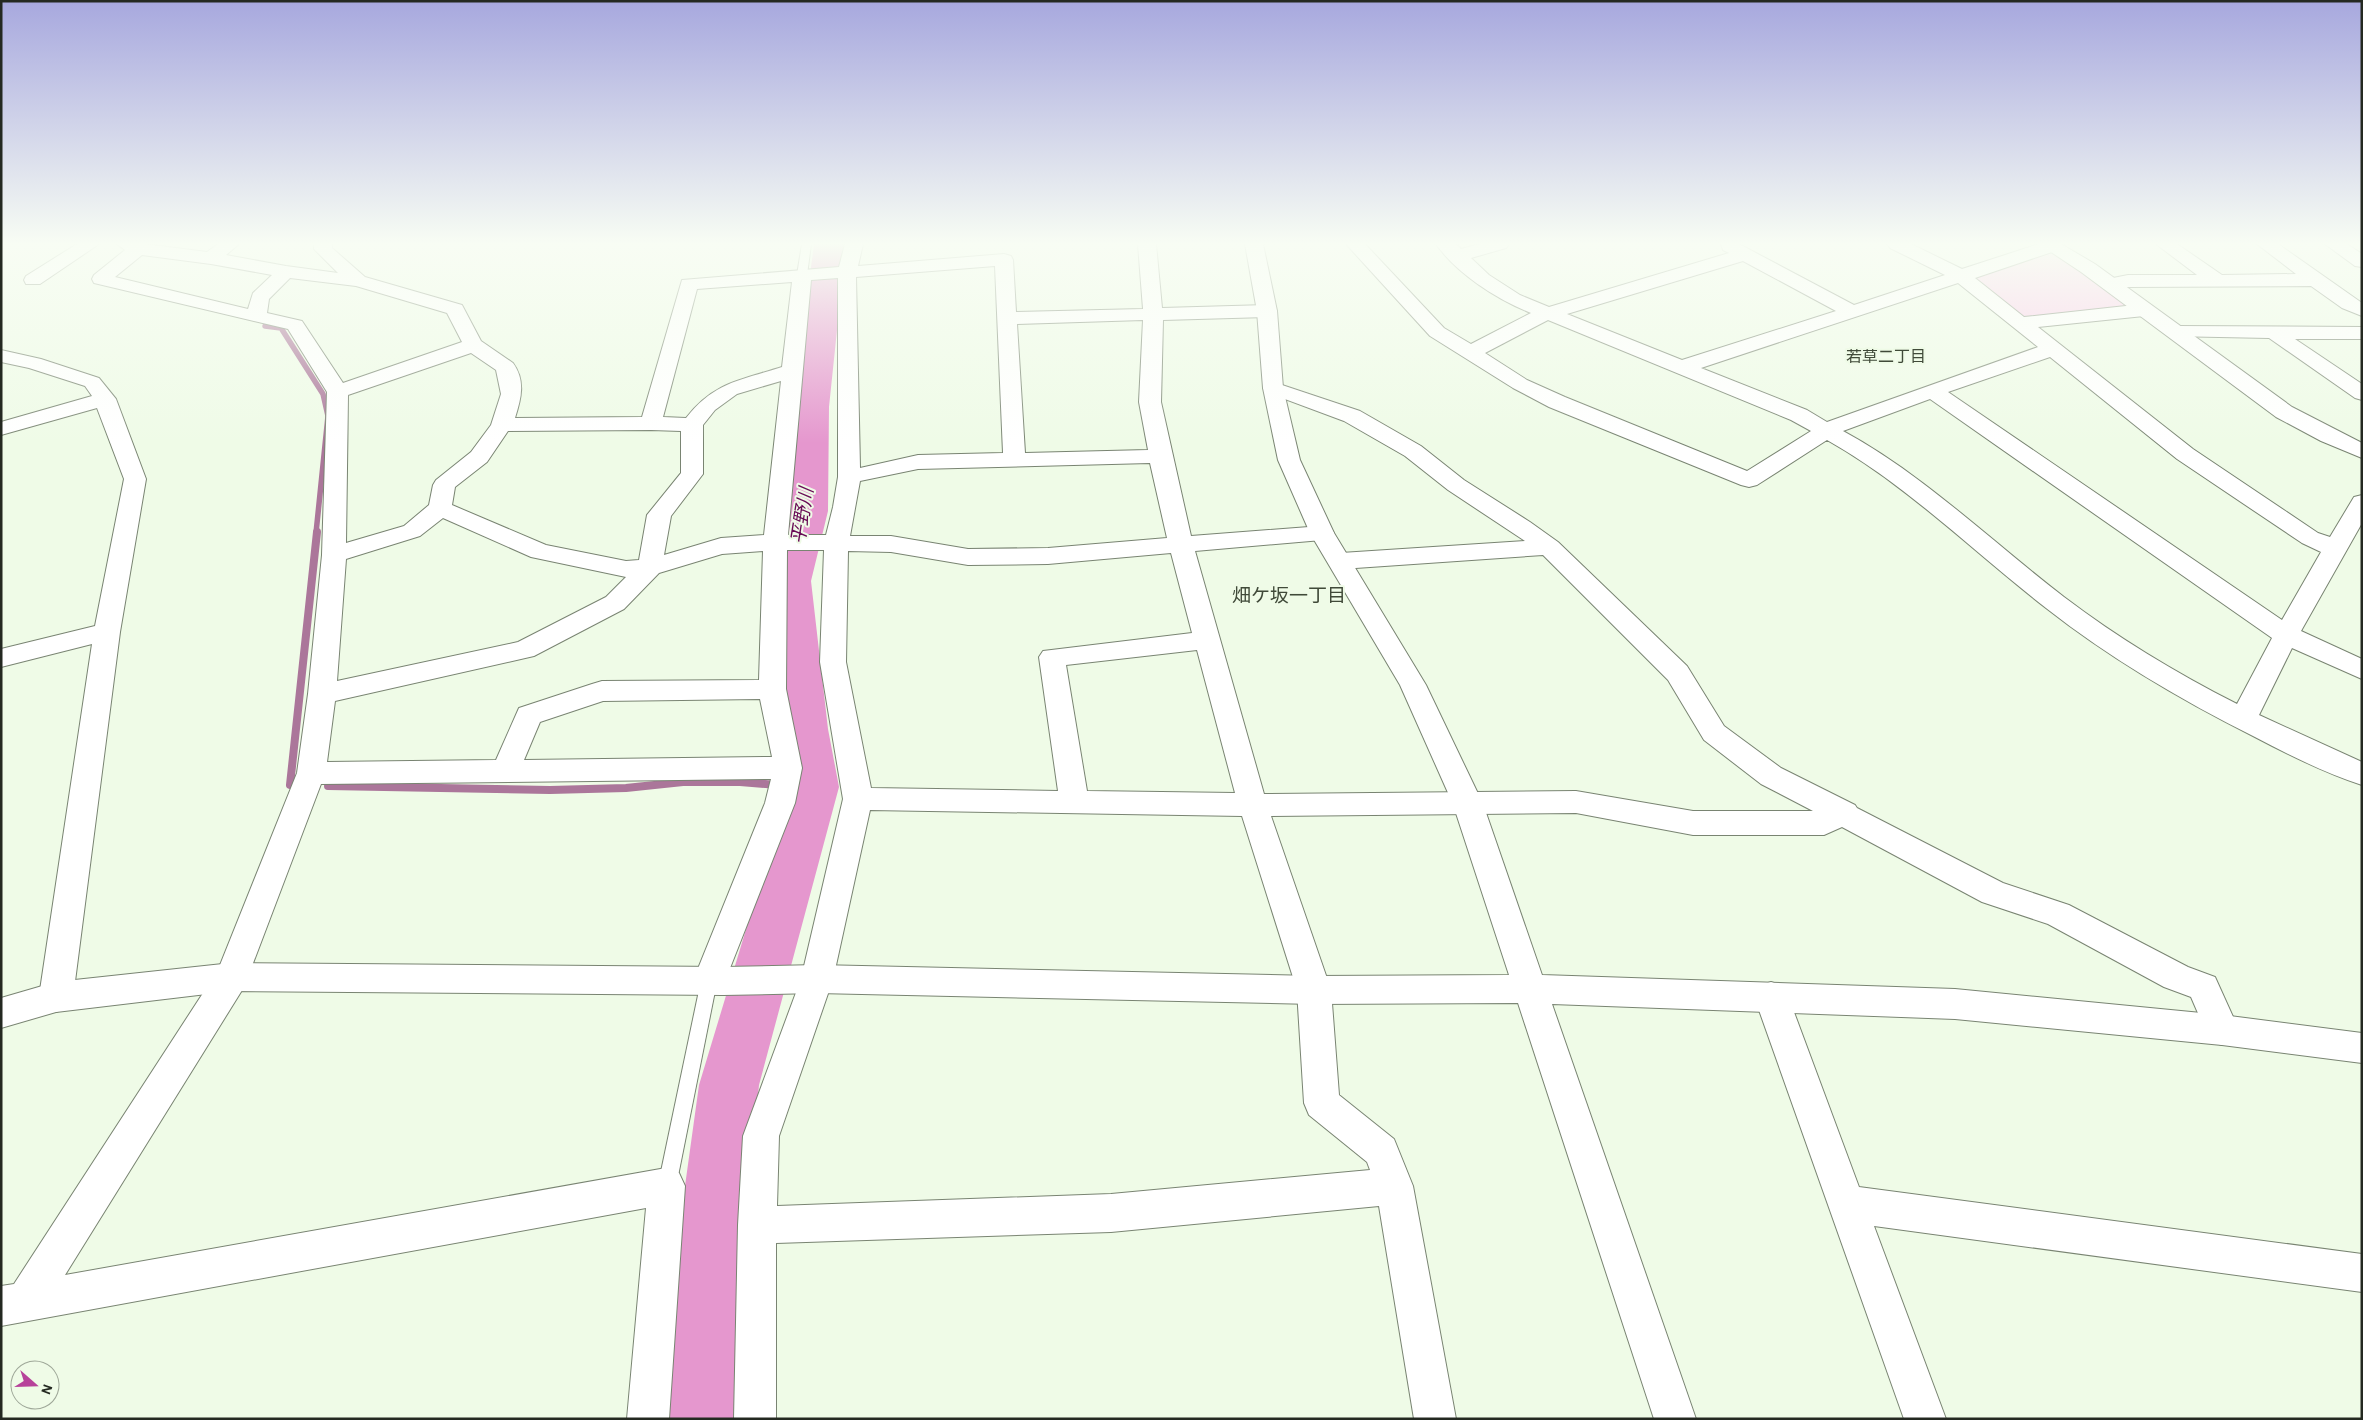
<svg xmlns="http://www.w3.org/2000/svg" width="2363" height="1420" font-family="'Alegreya Sans','Noto Sans JP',sans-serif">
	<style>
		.green { fill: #fccaeb }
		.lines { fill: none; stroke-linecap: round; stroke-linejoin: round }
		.stream-far1 { stroke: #ab769a; stroke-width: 5.5 }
		.stream { stroke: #ab769a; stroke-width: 8 }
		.river { fill: #e597ce; fill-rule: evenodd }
		.service-casing { stroke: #798472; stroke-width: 2 }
		.minor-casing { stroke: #798472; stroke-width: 2 }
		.tertiary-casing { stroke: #798472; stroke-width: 2 }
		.service { fill: #fff; fill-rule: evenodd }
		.minor { fill: #fff; fill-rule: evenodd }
		.tertiary { fill: #fff; fill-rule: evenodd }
		.labels { text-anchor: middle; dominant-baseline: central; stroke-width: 4; stroke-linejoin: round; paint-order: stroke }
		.far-neighbourhood-label { font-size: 16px; fill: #404a39; stroke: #effbe7 }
		.water-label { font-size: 19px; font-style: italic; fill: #680b55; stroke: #effbe7 }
		.neighbourhood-label { font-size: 19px; fill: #404a39; stroke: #effbe7 }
	</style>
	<rect width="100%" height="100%" fill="#effbe7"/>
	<polygon class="green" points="2050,251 2056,253 2132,307 2025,317 2018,316 1972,280 1973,275"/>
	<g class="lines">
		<polyline class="stream-far1" points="265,326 281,328 323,394 328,416 316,533"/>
		<g class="stream">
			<polyline points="290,785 317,532"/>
			<polyline points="790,785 814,787"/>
			<polyline points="328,786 550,790 626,788 683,782 740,782 778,785"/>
		</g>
		<polygon class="river" points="814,244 846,244 829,407 828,511 811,581 828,729 839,787 759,1085 746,1222 739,1419 667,1419 680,1222 699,1085 789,787 780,729 769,581 788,511 793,407"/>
		<g class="service-casing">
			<g id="service">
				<polygon points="802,244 811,244 807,275 802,278 797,275"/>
				<polygon points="709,974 715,976 717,981 676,1186 674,1192 667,1195 660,1192 658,1186 701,981 703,976"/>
			</g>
		</g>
		<g class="minor-casing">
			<g id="minor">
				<polygon points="77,244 99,244 40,284 26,284 24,280 26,276"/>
				<path d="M117,244H144L207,252L218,244H239L226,255L286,266L338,273L314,249V244H332V248L365,277L462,305L481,341L513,363C526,381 521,399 515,418L642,417L682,280L839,267L845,244H863L858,266L1004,254L1011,256L1013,260L1016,312L1143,309L1138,244H1156L1162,308L1267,305L1274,307L1277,311L1274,315L1267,317L1163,320L1161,402L1191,536L1322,526L1330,528L1334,533L1330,538L1322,540L1195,551L1264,794L1576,791L1693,811H1813L1761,784L1704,740L1668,680L1543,555L1341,569L1332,567L1329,561L1332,555L1341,553L1525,541L1448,490L1405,456L1344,421L1266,392L1263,388L1266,384L1273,382L1360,411L1421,446L1464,480L1530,522L1558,542L1687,666L1724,726L1781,768L1855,805L1857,808L2003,883L2069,905L2188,967L2215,977L2239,1030L2234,1041L2222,1045L2210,1041L2191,997L2164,987L2048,924L1982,902L1842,827L1824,835H1693L1576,813L1271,816L1331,990L1339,1095L1394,1139L1413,1186L1456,1419H1414L1379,1206L1111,1232L776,1243V1419H734L738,1225L743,1136L801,979L843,799L820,662L824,550H787L786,689L802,768L795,803L721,991L709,995L697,991L693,981L765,803L771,779L321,784L244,987L65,1275L666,1168L679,1173L685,1186L669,1419H627L646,1208L1,1326V1286L14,1284L218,970L297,773L308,694L322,555L327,392L288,329L94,283L92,279L94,275L125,250ZM142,255L211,264L272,275L253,293L248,309L115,277ZM995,266L1003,453L918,455L860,468L856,277ZM290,278L356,286L447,313L462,342L343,383L302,321L267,313L269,299ZM838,278V477L833,507L826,535H788L811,280ZM792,282L782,367C741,380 714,382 686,418L663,417L697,289ZM1143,320L1139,402L1148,450L1025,453L1017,324ZM471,353L496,370L501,394L491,425L471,452L436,480L433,485L429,505L404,526L346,543L348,395ZM781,381L764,535L721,538L664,555L671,516L703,474V425L715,410L737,394ZM651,430L681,431V473L647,515L639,560L626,561L546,545L452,505L455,487L487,462L508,431ZM1150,463L1167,538L1048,548L968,549L891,536H850L860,481L918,469ZM443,518L531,557L626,577L606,597L518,642L337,681L346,559L420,536ZM763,551L759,680L602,681L592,684L519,708L496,760L327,762L335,701L534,656L624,609L659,573L722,554ZM848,551L891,552L968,565L1048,564L1171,553L1192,633L1043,651L1039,657L1058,791L871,788L846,662ZM1197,650L1235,793L1087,791L1066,665ZM760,699L772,757L524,760L540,722L603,701ZM870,810L1242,816L1297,990L1304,1103L1309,1115L1367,1162L1370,1170L1111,1194L777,1206L779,1136L833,979Z"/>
				<path d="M1346,244H1365L1444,328L1471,344L1531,313C1498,300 1457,274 1436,244H1456L1461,249L1479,244H1509L1506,248L1471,258L1489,275L1520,295L1549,307L1729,253L1723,250L1721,244H1739L1854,305L1945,275L1890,248L1887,244H1911L1962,269L2039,244H2060L2058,250L1975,278L2024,317L2144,304L2151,306L2154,310L2151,314L2144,316L2038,327L2193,449L2318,533L2330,537L2354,497L2362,495V523L2301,631L2362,659V679L2292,648L2259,715L2362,762V785C2325,773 2289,755 2255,737C2181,700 2111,659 2046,608C1974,552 1907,485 1827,440L1757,485L1749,487L1741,485L1549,407L1513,388L1430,336ZM1743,261L1836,311L1682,360L1567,314ZM1958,283L2038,347L1827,422L1807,410L1701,368ZM1548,320L1791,420L1811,431L1747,471L1565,397L1527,380L1485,353ZM2050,357L2177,459L2302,543L2321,552L2282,620L1948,392ZM1930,399L2272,638L2237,704C2176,673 2118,638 2064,597C1991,541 1924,475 1843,431Z"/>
				<polygon points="2156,244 2177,244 2222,275 2296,274 2257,244 2278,244 2362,303 2362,316 2342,308 2311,286 2128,287 2110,290 2103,288 2101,284 2103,280 2128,275 2197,275"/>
				<polygon points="2176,326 2362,327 2362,339 2295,339 2362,384 2362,400 2355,398 2269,338 2169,336 2166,332 2169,328"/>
				<polygon points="1,350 41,359 99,378 116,399 146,479 120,632 73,997 68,1007 56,1012 44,1007 39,997 92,644 1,667 1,649 95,626 124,479 97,408 1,435 1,422 92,396 85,386 29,368 1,362"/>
				<polygon points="1771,982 1783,986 1788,996 1859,1187 2362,1254 2362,1292 1874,1226 1946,1419 1904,1419 1754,996 1759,986"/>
			</g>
		</g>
		<g class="tertiary-casing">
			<g id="tertiary">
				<polygon points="1245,244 1263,244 1277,311 1283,388 1300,460 1334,533 1426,685 1483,804 1542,975 1955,989 2222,1015 2362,1033 2362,1063 2222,1045 1955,1019 1552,1004 1696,1419 1654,1419 1518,1003 1314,1004 817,993 723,995 232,991 56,1012 1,1028 1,998 56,982 232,963 723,967 817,965 1314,976 1509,975 1453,804 1400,685 1310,533 1278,460 1263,388 1257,311"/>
				<polygon points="2039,244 2061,244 2095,264 2292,407 2362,443 2362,458 2321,441 2276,417 2081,272"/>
				<polygon points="2325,244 2347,244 2362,254 2362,267 2355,266"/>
			</g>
		</g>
		<use href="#service" class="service"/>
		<use href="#minor" class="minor"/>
		<use href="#tertiary" class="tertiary"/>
	</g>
	<linearGradient id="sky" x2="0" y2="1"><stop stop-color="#a7a8de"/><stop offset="0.55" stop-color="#f8fdf4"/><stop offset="1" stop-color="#f8fdf4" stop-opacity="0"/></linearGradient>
	<rect width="2363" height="443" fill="url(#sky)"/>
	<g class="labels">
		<g class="far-neighbourhood-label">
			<text x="1886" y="357">若草二丁目</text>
		</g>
		<g class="water-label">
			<text transform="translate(803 516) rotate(-81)">平野川</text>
		</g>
		<g class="neighbourhood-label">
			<text x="1289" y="596">畑ケ坂一丁目</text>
		</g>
	</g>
	<rect width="2363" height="1420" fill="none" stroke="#242921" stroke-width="5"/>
	<g transform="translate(35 1385) rotate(110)"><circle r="24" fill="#effbe7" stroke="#9ea798"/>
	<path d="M0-4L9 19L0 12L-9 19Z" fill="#b7429a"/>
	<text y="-8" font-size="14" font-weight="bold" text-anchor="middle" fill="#242921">N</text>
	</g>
</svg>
